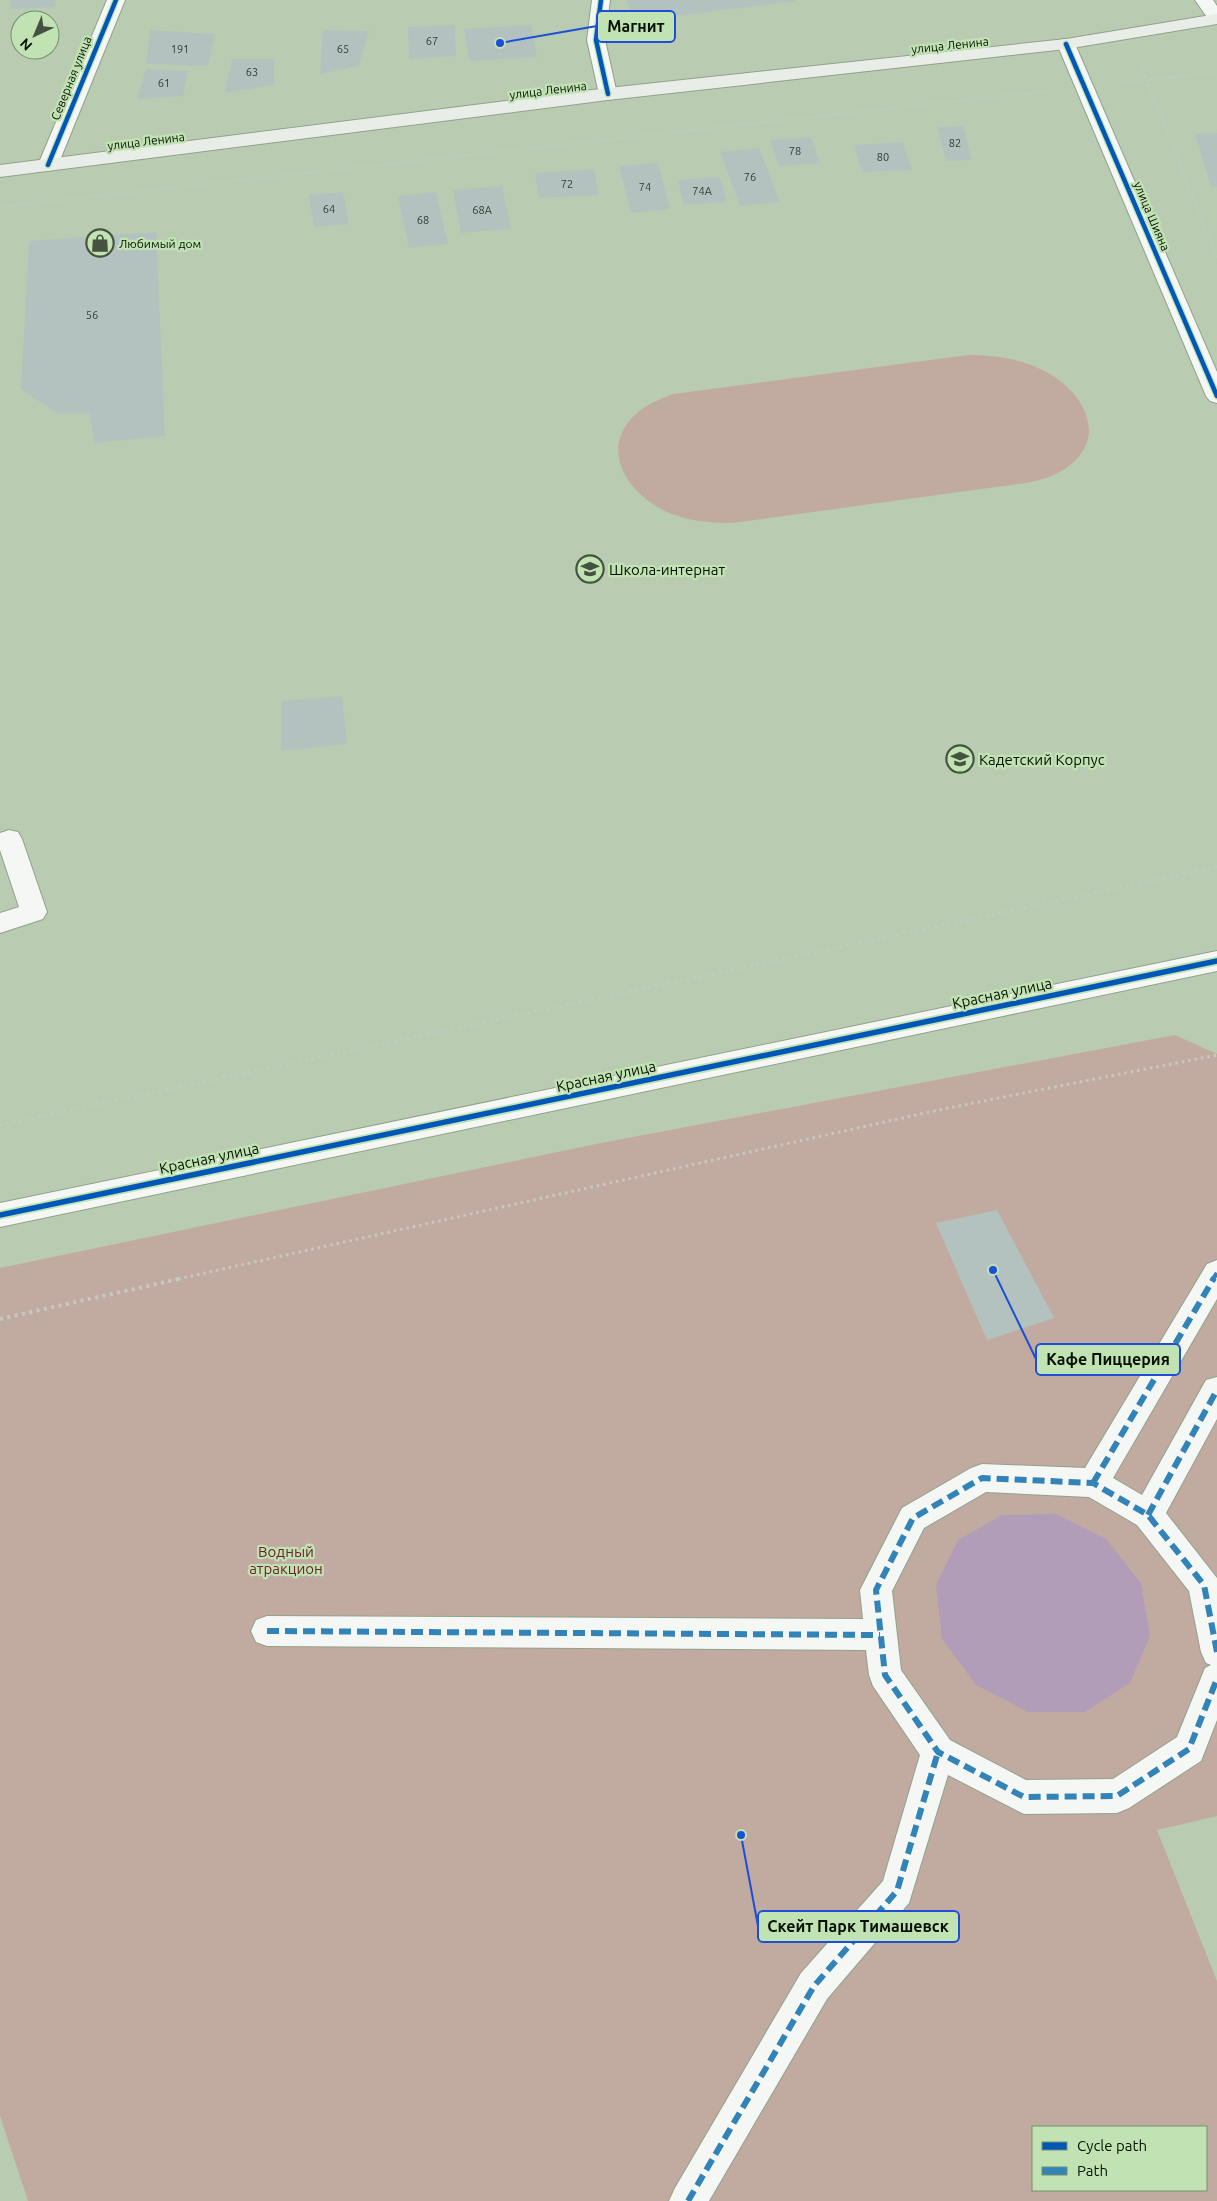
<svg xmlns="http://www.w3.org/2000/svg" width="1217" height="2201" font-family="Ubuntu,sans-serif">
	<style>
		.green { fill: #c1aba0; fill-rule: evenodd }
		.water { fill: #b19db8 }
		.building { fill: #b3c2bf }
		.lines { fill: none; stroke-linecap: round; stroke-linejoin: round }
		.service-casing { stroke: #92a18c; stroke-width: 2 }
		.pedestrian-casing { stroke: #92a18c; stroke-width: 2 }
		.minor-casing { stroke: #92a18c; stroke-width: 2 }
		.secondary-casing { stroke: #92a18c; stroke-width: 2 }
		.path-far2 { stroke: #c4cac2; stroke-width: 2.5; stroke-dasharray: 2 2.5; stroke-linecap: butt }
		.path-far1 { stroke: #c4cac2; stroke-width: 3; stroke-dasharray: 2.5 4; stroke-linecap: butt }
		.path { stroke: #c4cac2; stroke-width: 4; stroke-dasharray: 3 4.5; stroke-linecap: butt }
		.service { fill: #f4f7f3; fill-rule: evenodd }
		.pedestrian { fill: #f4f7f3; fill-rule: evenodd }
		.minor { fill: #f4f7f3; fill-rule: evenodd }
		.secondary { fill: #e9ede8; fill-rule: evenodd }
		.quiet-far1 { stroke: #3183b8; stroke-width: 4.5; stroke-dasharray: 9 4.5; stroke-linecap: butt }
		.quiet { stroke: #3183b8; stroke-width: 6; stroke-dasharray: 12 6; stroke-linecap: butt }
		.cycleway-far1-casing { stroke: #c1e3b3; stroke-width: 7 }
		.cycleway-casing { stroke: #c1e3b3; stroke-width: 9 }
		.cycleway-far1 { stroke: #0057b8; stroke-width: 4.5 }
		.cycleway { stroke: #0057b8; stroke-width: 5.5 }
		.labels { text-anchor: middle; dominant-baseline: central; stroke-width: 4.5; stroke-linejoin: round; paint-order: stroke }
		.far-number-label { font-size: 11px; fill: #313d32 }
		.far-street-label { font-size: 12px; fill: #061103; stroke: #c1e3b3 }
		.far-poi-label { font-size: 12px; fill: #061103; stroke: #c1e3b3; text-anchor: start }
		.poi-label { font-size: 15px; fill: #061103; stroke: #c1e3b3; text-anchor: start }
		.street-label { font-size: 15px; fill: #061103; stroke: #c1e3b3 }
		.park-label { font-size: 15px; fill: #71212c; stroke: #c1e3b3 }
		.leader { fill: none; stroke: #1d4ed8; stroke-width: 2 }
		.callout-dot { fill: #1d4ed8; stroke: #c1e3b3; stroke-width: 2 }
		.callout { fill: #c1e3b3; stroke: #1d4ed8; stroke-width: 2 }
		.callout-label { font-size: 16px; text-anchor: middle; font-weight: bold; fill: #061103 }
	</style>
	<rect width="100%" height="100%" fill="#b9ccb2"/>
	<g class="green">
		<path d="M968,355C996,355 1022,359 1046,372C1082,390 1109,436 1069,466C1056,476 1041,480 1026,483L732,523C709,523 686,521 665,511C627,493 598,448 636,414C647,404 660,399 673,394Z"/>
		<path d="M1175,1035L1217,1054V1816L1157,1830L1217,1981V2201H28L0,2116V1268L596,1144ZM1033,2127H1206V2190H1033Z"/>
	</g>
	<polygon class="water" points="1056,1514 1106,1539 1141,1583 1150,1636 1130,1683 1085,1712 1028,1712 976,1685 942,1639 936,1585 958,1540 1002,1515"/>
	<g class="building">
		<polygon points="11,0 56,0 55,7 9,9"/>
		<polygon points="626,0 795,0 796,1 635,21"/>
		<polygon points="455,25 456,56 409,59 408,27"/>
		<polygon points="531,25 537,57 469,61 464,29"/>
		<polygon points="150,30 215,34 208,66 146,64"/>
		<polygon points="323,30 369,31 359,66 320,74"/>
		<polygon points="232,59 274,59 274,85 225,93"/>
		<polygon points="146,69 188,71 183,96 137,99"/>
		<polygon points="963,126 972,160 946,161 937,127"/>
		<polygon points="1217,133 1217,187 1211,187 1195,134"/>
		<polygon points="811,137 820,163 779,166 770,140"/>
		<polygon points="903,142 912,170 862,172 854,145"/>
		<polygon points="759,148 780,202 740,206 720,152"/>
		<polygon points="658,163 670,209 631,213 619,166"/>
		<polygon points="594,169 599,195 539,198 535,173"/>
		<polygon points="720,177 727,202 684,205 678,180"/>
		<polygon points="502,186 511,229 461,233 453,190"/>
		<polygon points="343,192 349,224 314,227 309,195"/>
		<polygon points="436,192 448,244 409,248 398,196"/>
		<polygon points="156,232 165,436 95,443 89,413 58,414 21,389 29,241"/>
		<polygon points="342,696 347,744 281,751 282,701"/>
		<polygon points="997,1210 1054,1318 987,1340 936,1223"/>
	</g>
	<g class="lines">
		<g class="service-casing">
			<polygon id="service" points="9,830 18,832 22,839 47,912 43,919 0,933 0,913 19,907 0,850 0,833"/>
		</g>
		<g class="pedestrian-casing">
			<path id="pedestrian" d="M1217,1260V1299L1113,1478L1142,1495L1206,1380L1217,1377V1419L1166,1513L1217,1578V1720L1201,1761L1129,1808L1117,1813L1024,1814L948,1775L909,1903L827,1999L709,2201H669L675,2188L801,1973L883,1881L920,1755L873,1686L869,1675L866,1650L267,1646L256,1642L251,1631L256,1620L267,1616L863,1619L860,1590L902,1508L971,1468L982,1464L1085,1468L1207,1264ZM986,1492L1089,1497L1137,1525L1189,1591L1201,1652L1206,1663L1211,1665L1205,1668L1177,1737L1113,1779L1026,1780L950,1740L901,1670L892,1591L924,1528Z"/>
		</g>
		<g class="minor-casing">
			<g id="minor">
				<polygon points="107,0 125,0 58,165 55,169 48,171 41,169 38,165"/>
				<polygon points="592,0 610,0 605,40 617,94 615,98 608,100 601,98 599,94 587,40"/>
				<polygon points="1195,0 1213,0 1217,6 1217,24 1211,23"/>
				<polygon points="1066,39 1072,40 1075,44 1217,372 1217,403 1210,401 1206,396 1057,44 1060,40"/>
				<polygon points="1217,951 1217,971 0,1227 0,1203"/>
			</g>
		</g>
		<g class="secondary-casing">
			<polygon id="secondary" points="1217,14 1217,24 1066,49 608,100 0,177 0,165 608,88 1066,39"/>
		</g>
		<g class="path-far2">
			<polyline points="1140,63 1217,259"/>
			<polyline points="1119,83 1217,72"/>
			<polyline points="0,207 1048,91"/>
		</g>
		<g class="path-far1">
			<polyline points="0,1125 1217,867"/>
			<polyline points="178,1279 943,1109 1217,1055"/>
		</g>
		<polyline class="path" points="0,1319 183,1278"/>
		<use href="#service" class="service"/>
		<use href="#pedestrian" class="pedestrian"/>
		<use href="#minor" class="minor"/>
		<use href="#secondary" class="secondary"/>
		<polyline class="quiet-far1" points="1213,1279 1217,1273"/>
		<g class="quiet">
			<polyline points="1093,1483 1214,1278"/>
			<polyline points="1148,1515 1217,1390"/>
			<polyline points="267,1631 880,1635"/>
			<polyline points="1217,1652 1204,1585 1148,1515 1093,1483 982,1478 913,1518 876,1590 885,1675 938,1752 1024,1797 1117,1796 1189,1749 1217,1679"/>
			<polyline points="688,2201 814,1986 897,1891 938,1752"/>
		</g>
		<g class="cycleway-far1-casing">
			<g id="cycleway-far1">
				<polyline points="601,0 596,40 608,94"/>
				<polyline points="1066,44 1217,396"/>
				<polyline points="48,165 116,0"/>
			</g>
		</g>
		<g class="cycleway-casing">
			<polyline id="cycleway" points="0,1215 1217,961"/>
		</g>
		<use href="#cycleway-far1" class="cycleway-far1"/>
		<use href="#cycleway" class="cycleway"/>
	</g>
	<defs>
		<g id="shop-ring" transform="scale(1.4375)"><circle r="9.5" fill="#c1e3b3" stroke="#455240" stroke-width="1.5"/><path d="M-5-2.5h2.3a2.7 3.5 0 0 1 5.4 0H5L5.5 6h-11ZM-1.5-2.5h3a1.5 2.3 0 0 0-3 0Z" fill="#455240"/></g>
		<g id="school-ring" transform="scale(1.4375)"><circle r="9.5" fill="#c1e3b3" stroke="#455240" stroke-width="1.5"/><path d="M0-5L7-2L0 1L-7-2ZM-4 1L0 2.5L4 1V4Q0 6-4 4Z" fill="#455240"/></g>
	</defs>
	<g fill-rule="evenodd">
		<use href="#shop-ring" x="100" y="243"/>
		<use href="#school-ring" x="590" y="569"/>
		<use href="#school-ring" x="960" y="759"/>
	</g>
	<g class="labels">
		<g class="far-number-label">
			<text x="432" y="41">67</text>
			<text x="180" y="49">191</text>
			<text x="343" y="49">65</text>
			<text x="252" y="72">63</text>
			<text x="164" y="83">61</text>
			<text x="955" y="143">82</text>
			<text x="795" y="151">78</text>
			<text x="883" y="157">80</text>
			<text x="750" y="177">76</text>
			<text x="567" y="184">72</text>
			<text x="645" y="187">74</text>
			<text x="702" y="191">74А</text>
			<text x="329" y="209">64</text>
			<text x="482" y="210">68А</text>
			<text x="423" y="220">68</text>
			<text x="92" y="315">56</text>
		</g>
		<g class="far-street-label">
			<text transform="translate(950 45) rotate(-6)">улица Ленина</text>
			<text transform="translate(71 78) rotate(-68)">Северная улица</text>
			<text transform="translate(548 90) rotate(-7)">улица Ленина</text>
			<text transform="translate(146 141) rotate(-7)">улица Ленина</text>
			<text transform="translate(1152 216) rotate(67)">улица Шияна</text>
		</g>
		<g class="far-poi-label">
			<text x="119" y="243">Любимый дом</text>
		</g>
		<g class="poi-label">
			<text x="609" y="569">Школа-интернат</text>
			<text x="979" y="759">Кадетский Корпус</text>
		</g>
		<g class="street-label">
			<text transform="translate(1002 993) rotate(-12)">Красная улица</text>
			<text transform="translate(606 1076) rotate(-12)">Красная улица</text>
			<text transform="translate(209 1158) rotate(-12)">Красная улица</text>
		</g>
		<g class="park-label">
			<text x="286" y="1551">Водный<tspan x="286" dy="17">атракцион</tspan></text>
		</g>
	</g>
	<path class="leader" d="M500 43L597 26M993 1270L1036 1359M741 1835L758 1926"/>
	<g class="callout-dot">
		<circle cx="500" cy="43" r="5"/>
		<circle cx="993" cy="1270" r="5"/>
		<circle cx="741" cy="1835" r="5"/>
	</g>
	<g class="callout">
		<rect x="597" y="11" width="78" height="31" rx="5"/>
		<rect x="1036" y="1344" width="144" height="31" rx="5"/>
		<rect x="758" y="1911" width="201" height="31" rx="5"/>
	</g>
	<g class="callout-label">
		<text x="636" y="32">Магнит</text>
		<text x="1108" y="1365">Кафе Пиццерия</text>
		<text x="858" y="1932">Скейт Парк Тимашевск</text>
	</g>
	<rect x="1032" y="2126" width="175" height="65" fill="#c1e3b3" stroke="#768f6d"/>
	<rect x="1042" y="2142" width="25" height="8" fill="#0057b8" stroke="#768f6d"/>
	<text x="1077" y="2151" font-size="15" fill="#061103">Cycle path</text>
	<rect x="1042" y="2167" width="25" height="8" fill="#3183b8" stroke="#768f6d"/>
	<text x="1077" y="2176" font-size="15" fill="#061103">Path</text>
	<g transform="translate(35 35) rotate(224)"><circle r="24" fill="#c1e3b3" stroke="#768f6d"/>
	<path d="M0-4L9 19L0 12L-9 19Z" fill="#455240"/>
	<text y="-8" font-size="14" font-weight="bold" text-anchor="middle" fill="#061103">N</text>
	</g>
</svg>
